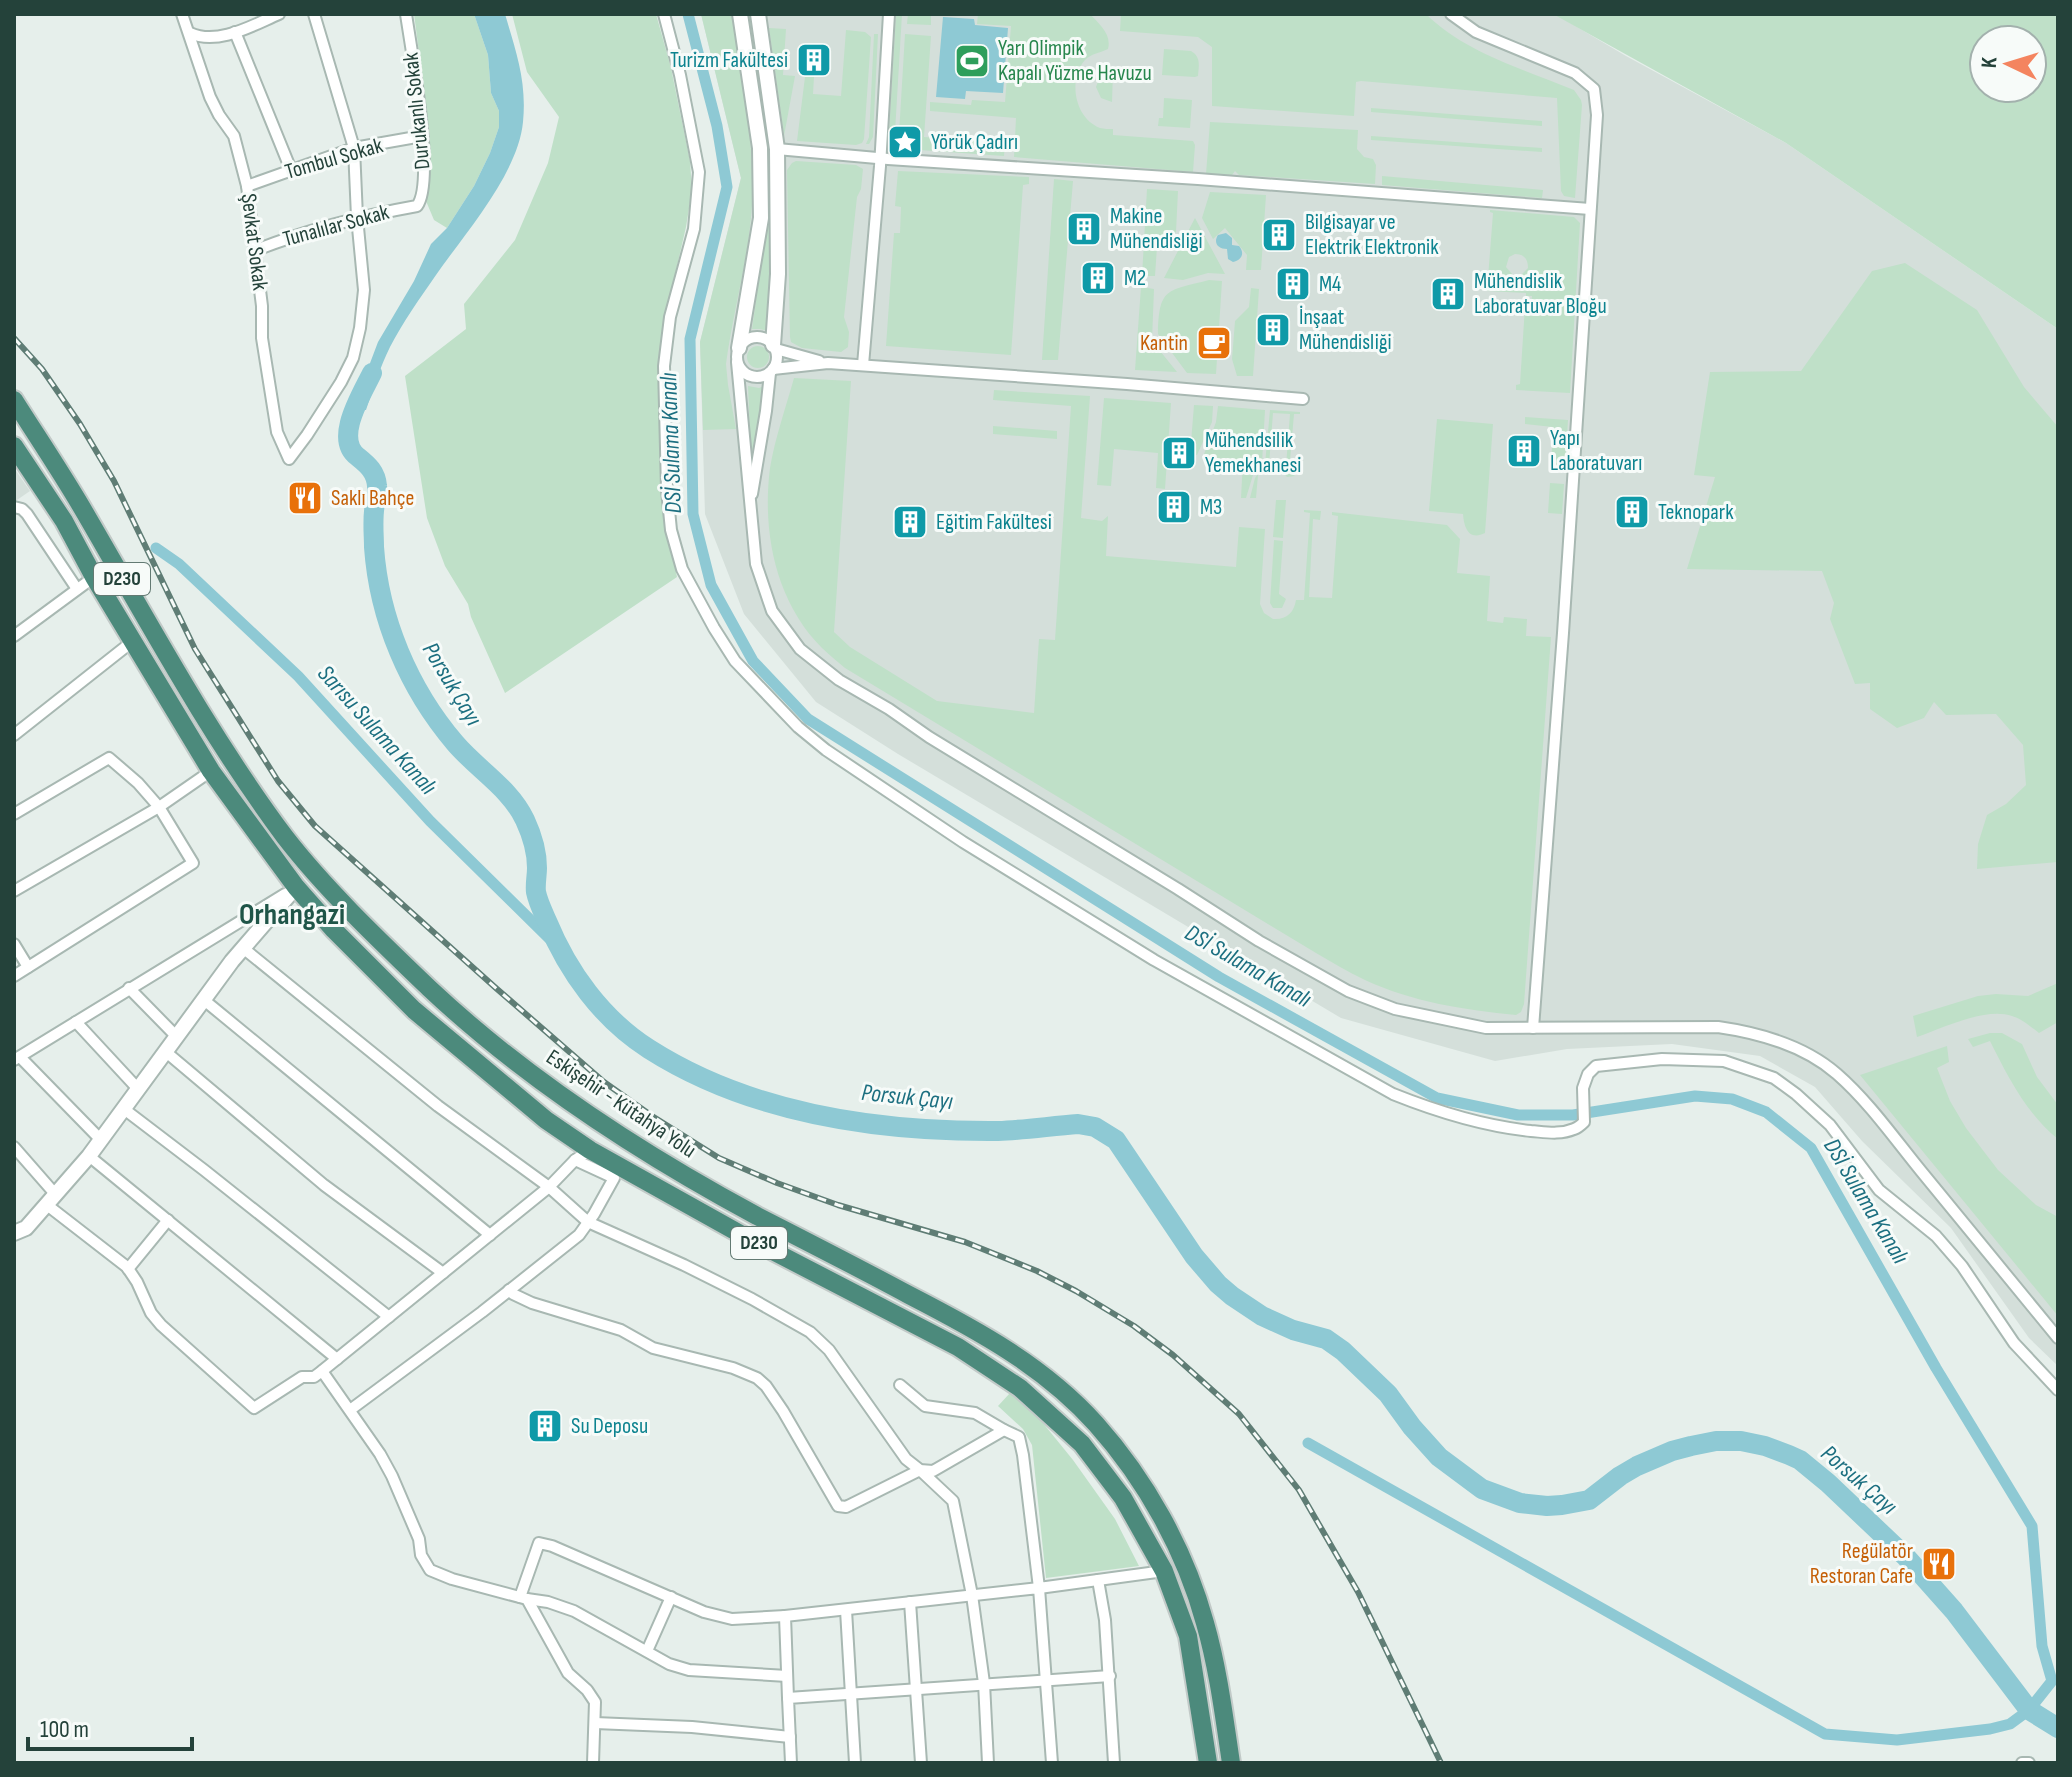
<svg xmlns="http://www.w3.org/2000/svg" width="2072" height="1777" font-family="'Sofia Sans Condensed',sans-serif">
	<style>
		.built { fill: #d4dfda }
		.green { fill: #bfe0c8; fill-rule: evenodd }
		.water { fill: #8ec9d4 }
		.lines { fill: none; stroke-linecap: round; stroke-linejoin: round }
		.canal { stroke: #8ec9d4; stroke-width: 11 }
		.river { stroke: #8ec9d4; stroke-width: 20 }
		.minor-casing { stroke: #a8b8b2; stroke-width: 14 }
		.tertiary-casing { stroke: #a8b8b2; stroke-width: 18 }
		.trunk-casing { stroke: #c2cac8; stroke-width: 22 }
		.minor { stroke: #fff; stroke-width: 10 }
		.tertiary { stroke: #fff; stroke-width: 14 }
		.trunk { stroke: #4c8a7c; stroke-width: 18 }
		.rail-casing { stroke: #5f7d75; stroke-width: 6 }
		.rail { stroke: #f7fbf9; stroke-width: 3; stroke-dasharray: 9; stroke-linecap: butt }
		.labels { text-anchor: middle; dominant-baseline: central; stroke-width: 6; stroke-linejoin: round; paint-order: stroke }
		.shield { fill: #f7fbf9; stroke: #637a73; stroke-width: 2 }
		.shield-label { font-size: 20px; font-weight: bold; fill: #24423a }
		.leisure-label { font-size: 22px; fill: #27864d; stroke: #f7fbf9; text-anchor: start }
		.culture-label { font-size: 22px; fill: #0d838f; stroke: #f7fbf9; text-anchor: start }
		.street-label { font-size: 22px; fill: #24423a; stroke: #f7fbf9 }
		.food-label { font-size: 22px; fill: #c56008; stroke: #f7fbf9; text-anchor: end }
		.water-label { font-size: 24px; font-style: italic; fill: #1c6f80; stroke: #f7fbf9 }
		.district-label { font-size: 30px; font-weight: bold; fill: #1f5548; stroke: #f7fbf9 }
	</style>
	<rect width="100%" height="100%" fill="#e6efeb"/>
	<g class="built">
		<polygon points="701,14 1555,14 1626,56 1786,143 2058,329 2058,1366 2029,1338 1951,1228 1862,1141 1815,1087 1760,1056 1672,1044 1567,1049 1495,1061 1341,1018 898,754 816,702 744,614 705,514 700,342 741,178"/>
		<polygon points="14,468 30,491 14,502"/>
	</g>
	<g class="green">
		<polygon points="414,14 474,14 488,55 491,93 499,111 499,127 490,153 474,186 447,228 434,220 426,201 430,136"/>
		<polygon points="512,14 656,14 671,68 690,161 692,190 686,227 663,327 659,362 664,514 677,577 505,693 471,617 468,604 445,566 427,518 405,376 466,329 464,304 515,240 548,163 559,117 527,72"/>
		<path d="M701,14H732C742,75 755,143 752,205C749,258 733,311 726,364L728,385L736,429L703,430L700,342L741,178Z"/>
		<polygon points="748,14 751,14 769,148 771,220 769,331 760,329 752,329 767,220 766,148"/>
		<polygon points="896,14 902,14 895,132 889,132"/>
		<polygon points="908,14 931,14 931,25 907,24"/>
		<path d="M978,14H1090C1099,24 1112,34 1108,49C1100,53 1092,53 1085,60C1068,79 1074,118 1100,128C1104,129 1109,129 1113,129V135L1193,141L1195,145L1193,172L1014,157L1016,118L930,111V102L971,105L972,100L1005,102L1011,26L977,24Z"/>
		<path d="M1121,14H1426C1465,53 1524,69 1574,90L1581,100L1582,105L1575,198L1564,196L1561,191L1557,98L1361,81L1356,82L1354,116L1212,106V47L1198,37L1120,31Z"/>
		<path d="M1553,14H2058V329L1786,143ZM1984,40H2032V88H1984Z"/>
		<polygon points="769,28 786,29 783,75 795,76 784,136"/>
		<polygon points="846,30 865,32 871,37 864,139 862,143 856,145 797,141 805,77 814,77 813,94 841,96"/>
		<polygon points="874,34 878,34 873,137 869,144 866,144 869,137"/>
		<polygon points="905,34 931,36 924,137 1005,143 1004,156 906,149 899,134"/>
		<path d="M1164,49L1191,51C1201,57 1199,65 1198,76L1195,77L1162,75Z"/>
		<polygon points="1113,71 1112,102 1101,98 1096,87 1100,76"/>
		<polygon points="1164,98 1192,100 1190,128 1158,126 1159,118 1163,118"/>
		<polygon points="1371,108 1542,121 1542,126 1371,112"/>
		<polygon points="1210,122 1358,130 1357,149 1364,157 1373,159 1376,165 1375,184 1239,175 1235,171 1232,175 1206,174"/>
		<polygon points="1371,136 1542,148 1542,152 1371,140"/>
		<polygon points="796,161 856,165 863,169 861,189 857,197 844,317 849,332 848,347 841,352 802,348 791,342 790,337 787,170 792,163"/>
		<polygon points="898,171 1029,177 1029,184 1023,185 1011,355 886,346 894,233 900,233 901,207 895,206"/>
		<polygon points="1382,176 1543,190 1542,198 1382,185"/>
		<polygon points="1054,179 1073,181 1058,360 1042,360"/>
		<polygon points="1147,189 1178,191 1176,232 1157,247 1155,276 1142,276"/>
		<polygon points="1210,192 1266,195 1261,270 1246,270 1247,255 1225,228 1213,239 1202,218"/>
		<path d="M1490,210L1574,217L1580,223L1570,393L1516,390V385L1520,384L1525,306H1531L1532,296H1526V293L1487,291L1493,213L1490,212ZM1515,254C1524,254 1528,259 1528,268L1520,276L1513,275L1506,267L1509,257Z"/>
		<polygon points="1195,218 1225,274 1208,273 1183,280 1164,278"/>
		<polygon points="1905,263 1977,310 2024,387 2058,427 2058,862 1977,869 1978,844 1987,815 2006,804 2026,785 2023,745 1996,714 1946,715 1934,702 1924,718 1897,728 1870,709 1870,683 1855,684 1830,619 1834,603 1822,571 1687,569 1715,477 1694,475 1710,372 1801,371 1872,271"/>
		<path d="M1209,280L1222,281L1216,374L1187,373L1158,334C1159,287 1167,291 1209,280Z"/>
		<polygon points="1141,287 1154,289 1152,341 1177,372 1135,370"/>
		<polygon points="1251,288 1259,289 1253,376 1237,376 1232,359 1235,321 1249,307"/>
		<circle cx="758" cy="357" r="11"/>
		<path d="M794,378L851,381L834,632L850,647L937,701L1034,713L1039,639L1055,640L1071,406L993,400L994,390L1090,396L1081,518L1102,521L1108,516L1106,556L1236,567L1239,527L1265,529L1260,604L1264,613L1273,619C1286,620 1294,613 1296,600H1304L1310,513L1304,512V510L1321,511L1320,520L1313,519L1309,597L1332,598L1338,516L1332,515V512L1447,525L1460,539L1457,573L1490,576L1487,621L1503,623L1504,617L1527,619L1526,636L1551,637L1524,1004L1521,1012L1516,1015C1465,1010 1412,1002 1365,980C1348,972 1332,962 1316,953L845,668C837,661 829,655 822,648C775,601 762,531 770,468C775,438 786,407 794,378Z"/>
		<polygon points="748,386 759,388 764,386 751,460"/>
		<polygon points="1104,398 1171,403 1165,489 1156,488 1158,453 1114,449 1111,486 1097,485"/>
		<polygon points="1194,405 1213,406 1212,422 1197,455 1190,455"/>
		<polygon points="1218,406 1265,410 1262,464 1253,475 1246,498 1241,498 1243,460 1203,457 1216,422"/>
		<polygon points="1270,410 1300,412 1300,414 1294,414 1289,472 1295,476 1287,477 1279,468 1279,466 1286,466 1290,414 1273,413 1269,465 1258,475 1256,498 1250,498 1255,478 1265,464"/>
		<polygon points="1525,417 1568,420 1565,470 1551,469 1553,427 1525,424"/>
		<path d="M1437,419L1493,424L1485,533C1469,541 1464,528 1463,514L1429,511Z"/>
		<polygon points="993,426 1057,431 1057,439 993,434"/>
		<polygon points="1550,483 1564,484 1562,514 1548,513"/>
		<polygon points="1276,500 1286,500 1283,538 1273,537"/>
		<polygon points="1274,540 1283,541 1279,594 1286,599 1282,608 1273,608 1270,603"/>
		<path d="M2058,983V1022L2039,1033C2031,1027 2022,1019 2012,1016C1985,1007 1943,1028 1917,1037L1913,1016L1978,996L1996,994L2028,996Z"/>
		<path d="M1990,1033H2002L2022,1044L2037,1077L2058,1105V1139C2026,1113 2008,1077 1990,1041L1973,1047L1968,1039Z"/>
		<polygon points="1947,1046 1949,1062 1937,1068 1950,1101 1966,1128 1998,1170 2036,1205 2058,1217 2058,1316 1860,1075"/>
		<polygon points="1010,1393 1034,1412 1073,1460 1115,1519 1139,1566 1046,1578 1032,1445 1023,1429 998,1406"/>
	</g>
	<g class="water">
		<path d="M474,14H505C516,52 527,81 523,122C518,174 465,233 436,275C420,298 403,322 390,347C380,367 373,390 366,410H359L364,379L378,342L414,281L431,244L447,228L474,186L490,153L499,127V111L491,93L488,55Z"/>
		<polygon points="943,17 974,19 975,25 1008,28 1003,93 966,91 965,99 936,97"/>
		<path d="M1226,233L1232,238V245L1239,246C1245,253 1242,260 1233,262L1228,259L1227,249C1218,249 1213,243 1218,235Z"/>
	</g>
	<g class="lines">
		<g class="canal">
			<polyline points="688,14 717,126 727,187 690,339 693,514 711,585 753,661 808,719 1219,977 1437,1098 1518,1115 1573,1115 1695,1096 1732,1099 1766,1112 1811,1148 1936,1368 2032,1526 2042,1646 2052,1681 2029,1710 2010,1724 1990,1729 1897,1740 1825,1734 1308,1443"/>
			<polyline points="156,548 179,564 298,676 430,821 560,949"/>
		</g>
		<path class="river" d="M372,373C362,394 333,439 358,457C368,465 376,472 377,486C378,493 376,498 375,504C372,518 374,534 374,547C379,619 409,689 455,743C478,770 510,788 525,820C532,835 537,851 537,868C537,876 535,884 536,892C538,902 543,912 547,921C568,972 602,1019 649,1049C751,1114 880,1132 998,1131C1025,1130 1051,1126 1078,1124L1095,1127L1116,1140L1194,1256L1218,1284L1232,1296L1262,1316L1293,1330L1326,1339L1343,1351L1388,1394L1412,1427L1439,1457L1482,1489L1520,1503L1547,1506L1562,1505L1589,1500L1620,1476L1637,1466L1672,1451L1691,1446L1716,1441H1741L1765,1446L1789,1455L1800,1460L1828,1483L1906,1557L1954,1611L2029,1710L2058,1728"/>
		<g class="minor-casing">
			<g id="minor">
				<polyline points="182,14 210,97 219,115 234,136 247,186 262,306 262,338 277,432 289,459 307,435 341,382 353,358 360,328 364,290 357,217 354,148 314,14"/>
				<path d="M664,14L680,75L699,172L694,229L670,317L664,366L667,490L671,530L682,569L714,628L735,661L798,727L826,750L963,842L1154,960L1393,1094C1438,1112 1483,1126 1531,1131C1545,1132 1560,1135 1574,1129C1577,1128 1582,1124 1584,1122L1583,1088L1588,1074L1596,1066L1662,1059L1724,1061L1774,1078L1796,1094L1830,1125L1879,1190L1936,1236L1962,1266L2014,1343L2058,1390"/>
				<polyline points="1451,14 1476,32 1575,73 1594,89 1597,115 1563,633 1533,1028"/>
				<polyline points="235,32 291,170"/>
				<path d="M190,33C218,46 253,25 279,14"/>
				<polyline points="777,149 888,159 1198,179 1590,209"/>
				<polyline points="247,186 354,148 422,136"/>
				<path d="M256,250C310,229 361,216 417,206C436,181 411,49 406,14"/>
				<circle cx="757" cy="357" r="20"/>
				<polyline points="776,349 819,361"/>
				<path d="M737,362L756,564L772,611L800,649L839,680L889,709L929,737L1178,889L1259,941L1348,991L1395,1009L1486,1028L1718,1027C1760,1033 1804,1045 1837,1074C1869,1102 1894,1138 1921,1171C1967,1227 2012,1282 2058,1338"/>
				<polyline points="863,365 880,166 889,14"/>
				<polyline points="773,369 828,363 1127,384 1303,399"/>
				<polyline points="752,494 766,411 770,373"/>
				<polyline points="14,507 22,509 27,514 77,589"/>
				<polyline points="14,636 94,577"/>
				<polyline points="14,735 133,641"/>
				<polyline points="14,814 109,758 138,783 159,807 211,771"/>
				<polyline points="14,891 159,807 193,863 14,976"/>
				<polyline points="14,944 28,967"/>
				<polyline points="243,948 438,1106 549,1187 588,1222 684,1265 752,1299 810,1332 829,1350 906,1459 920,1470 933,1471 1004,1430 1019,1437 1023,1455 1039,1588 1164,1571"/>
				<polyline points="129,988 177,1037"/>
				<polyline points="204,1000 490,1235"/>
				<polyline points="76,1022 139,1090"/>
				<polyline points="166,1052 324,1185 443,1273"/>
				<polyline points="20,1057 101,1140"/>
				<polyline points="14,1060 285,894"/>
				<polyline points="124,1109 204,1170 389,1317"/>
				<polyline points="14,1147 56,1195"/>
				<polyline points="89,1156 337,1359"/>
				<polyline points="47,1205 127,1267 137,1282 151,1313 161,1325 254,1408 302,1377 314,1377 322,1371 549,1187 575,1160 590,1150"/>
				<polyline points="128,1269 168,1220"/>
				<polyline points="509,1290 513,1294 532,1303 621,1330 653,1348 733,1368 757,1378 766,1386 783,1411 838,1506 846,1507 920,1470 953,1501 972,1595 984,1683 988,1763"/>
				<polyline points="322,1371 380,1454 392,1476 419,1539 421,1555 430,1570 452,1579 527,1599 568,1673 587,1690 595,1702 593,1763"/>
				<polyline points="900,1385 925,1406 975,1413 1004,1430"/>
				<polyline points="350,1410 482,1312 579,1235 594,1214 614,1178 575,1160"/>
				<polyline points="1098,1580 1105,1620 1114,1763"/>
				<polyline points="520,1597 539,1543 552,1546 704,1612 732,1619 785,1616"/>
				<polyline points="527,1599 548,1602 574,1611 669,1664 689,1670 787,1676"/>
				<polyline points="910,1602 921,1763"/>
				<polyline points="846,1610 855,1763"/>
				<polyline points="647,1651 671,1597"/>
				<polyline points="788,1698 785,1616 1039,1588 1052,1763"/>
				<polyline points="595,1723 692,1727 790,1737"/>
				<polyline points="791,1763 788,1698 1110,1676"/>
				<polyline points="2022,1763 2029,1763"/>
			</g>
		</g>
		<g class="tertiary-casing">
			<g id="tertiary">
				<polyline points="758,14 777,149 778,274 773,345"/>
				<polyline points="739,348 761,218 760,148 740,14"/>
				<polyline points="14,1233 26,1228 89,1156 232,961 296,887"/>
			</g>
		</g>
		<g class="trunk-casing">
			<g id="trunk">
				<path d="M14,400C38,438 63,475 85,513C149,623 209,735 285,837C326,890 381,942 430,989C527,1080 640,1153 757,1216C808,1242 859,1268 909,1295C977,1330 1044,1366 1096,1424C1146,1480 1185,1550 1205,1623C1218,1668 1224,1716 1231,1763"/>
				<polyline points="14,446 64,521 94,577 211,771 296,887 334,930 414,1010 546,1120 590,1150 744,1236 958,1347 1020,1388 1082,1444 1123,1498 1164,1571 1188,1636 1208,1763"/>
			</g>
		</g>
		<use href="#minor" class="minor"/>
		<use href="#tertiary" class="tertiary"/>
		<use href="#trunk" class="trunk"/>
		<g class="rail-casing">
			<polyline id="rail" points="14,338 42,369 80,424 114,481 195,649 278,781 315,826 497,989 604,1082 652,1116 719,1158 777,1183 838,1205 965,1242 1037,1271 1076,1291 1134,1326 1173,1355 1239,1414 1299,1490 1358,1592 1441,1763"/>
		</g>
		<use href="#rail" class="rail"/>
	</g>
	<defs>
		<g id="building-square" transform="scale(1.8)"><rect x="-9" y="-9" width="18" height="18" rx="4" fill="#0f9aa8" stroke="#f7fbf9"/><path d="M-4-6H4V6H1V3H-1V6H-4ZM-2.5-4.3h1.7v1.8h-1.7ZM.8-4.3h1.7v1.8H.8ZM-2.5-1h1.7V.8h-1.7ZM.8-1h1.7V.8H.8Z" fill="#fff"/></g>
		<g id="stadium-square" transform="scale(1.8)"><rect x="-9" y="-9" width="18" height="18" rx="4" fill="#2e9e5b" stroke="#f7fbf9"/><path d="M0-5a6.5 5 0 1 0 0 10a6.5 5 0 1 0 0-10ZM-3.5-1.8h7v3.6h-7Z" fill="#fff"/></g>
		<g id="sight-square" transform="scale(1.8)"><rect x="-9" y="-9" width="18" height="18" rx="4" fill="#0f9aa8" stroke="#f7fbf9"/><path d="M0-6L1.8-2.2L6-1.7L2.9 1.2L3.7 5.4L0 3.3L-3.7 5.4L-2.9 1.2L-6-1.7L-1.8-2.2Z" fill="#fff"/></g>
		<g id="cafe-square" transform="scale(1.8)"><rect x="-9" y="-9" width="18" height="18" rx="4" fill="#e8710a" stroke="#f7fbf9"/><path d="M-5.5-4.5H6V0H3Q3 3.5 0 3.5H-2.5Q-5.5 3.5-5.5 0ZM3-3.2v2h1.7v-2ZM-6 4.5H4V6H-6Z" fill="#fff"/></g>
		<g id="restaurant-square" transform="scale(1.8)"><rect x="-9" y="-9" width="18" height="18" rx="4" fill="#e8710a" stroke="#f7fbf9"/><path d="M-5-6h1v4h1v-4h1v4h1v-4h1v5L-1.5 .5V6h-2V.5L-5-1ZM5-6V6H3V1.5H1.5Q1.5-4 5-6Z" fill="#fff"/></g>
	</defs>
	<g fill-rule="evenodd">
		<use href="#building-square" x="814" y="60"/>
		<use href="#stadium-square" x="972" y="61"/>
		<use href="#sight-square" x="905" y="142"/>
		<use href="#building-square" x="1084" y="229"/>
		<use href="#building-square" x="1279" y="235"/>
		<use href="#building-square" x="1098" y="278"/>
		<use href="#building-square" x="1293" y="284"/>
		<use href="#building-square" x="1448" y="294"/>
		<use href="#building-square" x="1273" y="330"/>
		<use href="#cafe-square" x="1214" y="343"/>
		<use href="#building-square" x="1524" y="451"/>
		<use href="#building-square" x="1179" y="453"/>
		<use href="#restaurant-square" x="305" y="498"/>
		<use href="#building-square" x="1174" y="507"/>
		<use href="#building-square" x="1632" y="512"/>
		<use href="#building-square" x="910" y="522"/>
		<use href="#building-square" x="545" y="1426"/>
		<use href="#restaurant-square" x="1939" y="1564"/>
	</g>
	<g class="labels">
		<g class="shield">
			<rect x="94" y="563" width="56" height="32" rx="6"/>
			<rect x="731" y="1227" width="56" height="32" rx="6"/>
		</g>
		<g class="shield-label">
			<text x="122" y="579">D230</text>
			<text x="759" y="1243">D230</text>
		</g>
		<g class="leisure-label">
			<text x="998" y="48">Yarı Olimpik<tspan x="998" dy="25">Kapalı Yüzme Havuzu</tspan></text>
		</g>
		<g class="culture-label">
			<text x="788" y="60" text-anchor="end">Turizm Fakültesi</text>
			<text x="931" y="142">Yörük Çadırı</text>
			<text x="1110" y="216">Makine<tspan x="1110" dy="25">Mühendisliği</tspan></text>
			<text x="1305" y="222">Bilgisayar ve<tspan x="1305" dy="25">Elektrik Elektronik</tspan></text>
			<text x="1124" y="278">M2</text>
			<text x="1474" y="281">Mühendislik<tspan x="1474" dy="25">Laboratuvar Bloğu</tspan></text>
			<text x="1319" y="284">M4</text>
			<text x="1299" y="317">İnşaat<tspan x="1299" dy="25">Mühendisliği</tspan></text>
			<text x="1550" y="438">Yapı<tspan x="1550" dy="25">Laboratuvarı</tspan></text>
			<text x="1205" y="440">Mühendsilik<tspan x="1205" dy="25">Yemekhanesi</tspan></text>
			<text x="1200" y="507">M3</text>
			<text x="1658" y="512">Teknopark</text>
			<text x="936" y="522">Eğitim Fakültesi</text>
			<text x="571" y="1426">Su Deposu</text>
		</g>
		<g class="street-label">
			<text transform="translate(417 111) rotate(-96)">Durukanlı Sokak</text>
			<text transform="translate(334 159) rotate(-16)">Tombul Sokak</text>
			<text transform="translate(336 226) rotate(-15)">Tunalılar Sokak</text>
			<text transform="translate(254 242) rotate(83)">Şevkat Sokak</text>
			<text transform="translate(621 1104) rotate(34)">Eskişehir - Kütahya Yolu</text>
		</g>
		<g class="food-label">
			<text x="1188" y="343">Kantin</text>
			<text x="331" y="498" text-anchor="start">Saklı Bahçe</text>
			<text x="1913" y="1551">Regülatör<tspan x="1913" dy="25">Restoran Cafe</tspan></text>
		</g>
		<g class="water-label">
			<text transform="translate(671 443) rotate(-92)">DSİ Sulama Kanalı</text>
			<text transform="translate(452 684) rotate(59)">Porsuk Çayı</text>
			<text transform="translate(377 730) rotate(48)">Sarısu Sulama Kanalı</text>
			<text transform="translate(1248 966) rotate(30)">DSİ Sulama Kanalı</text>
			<text transform="translate(907 1097) rotate(6)">Porsuk Çayı</text>
			<text transform="translate(1866 1201) rotate(59)">DSİ Sulama Kanalı</text>
			<text transform="translate(1859 1480) rotate(41)">Porsuk Çayı</text>
		</g>
		<g class="district-label">
			<text x="292" y="915">Orhangazi</text>
		</g>
	</g>
	<rect width="2072" height="1777" fill="none" stroke="#24423a" stroke-width="32"/>
	<g transform="translate(2008 64) rotate(274)"><circle r="38" fill="#f7fbf9" stroke="#a3b1ad" stroke-width="2"/>
	<path d="M0-6L14 30L0 20L-14 30Z" fill="#f4845f"/>
	<text y="-12" font-size="22" font-weight="bold" text-anchor="middle" fill="#24423a">K</text>
	</g>
	<path d="M28 1737v12h164v-12" fill="none" stroke="#24423a" stroke-width="4"/>
	<text x="40" y="1737" font-size="24" fill="#24423a" stroke="#f7fbf9" stroke-width="6" paint-order="stroke">100 m</text>
</svg>
